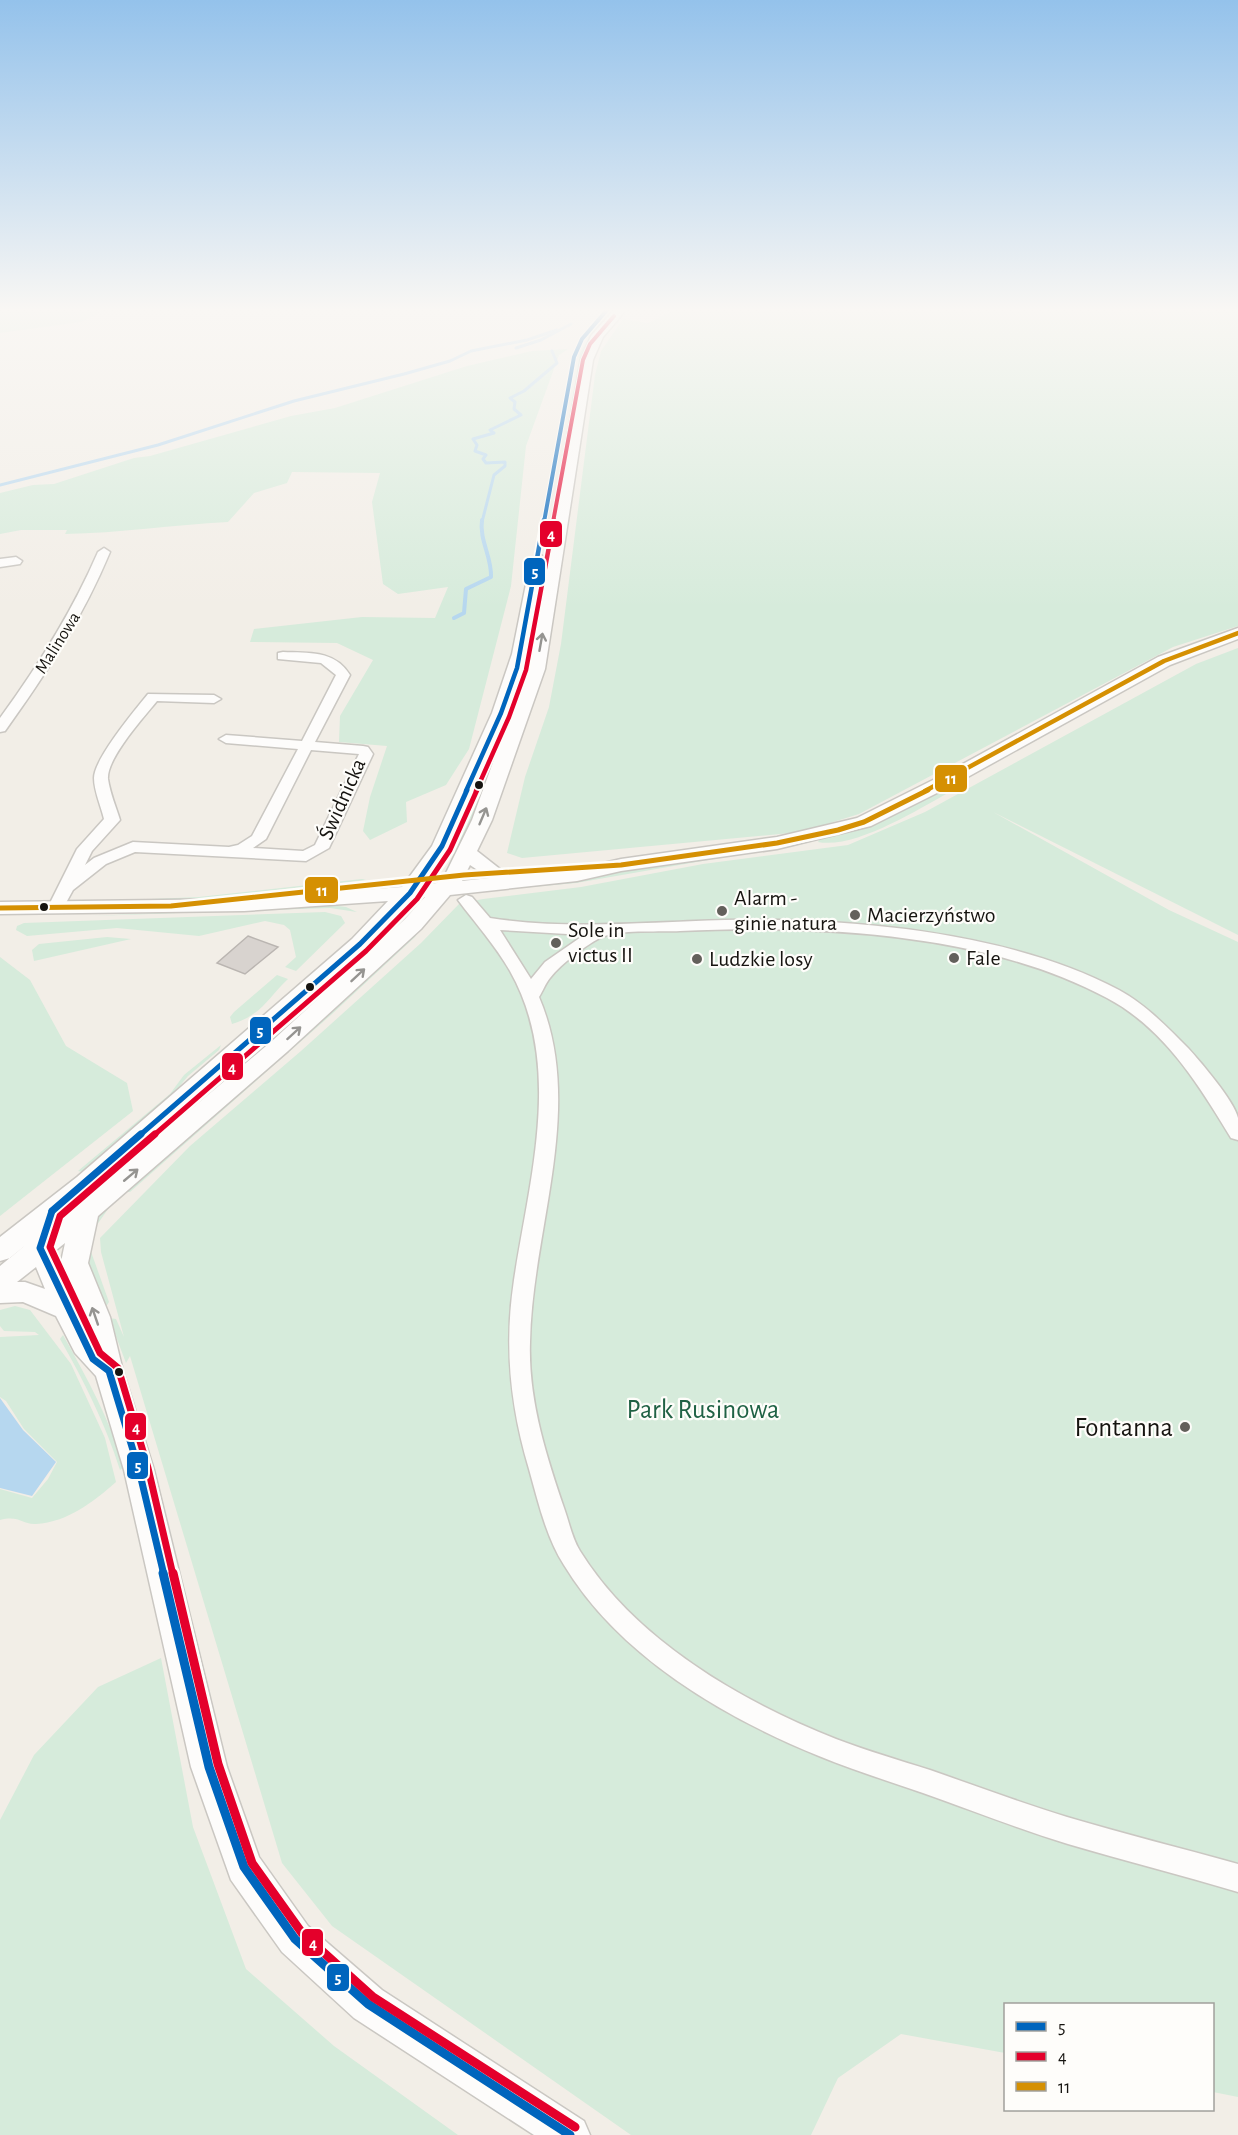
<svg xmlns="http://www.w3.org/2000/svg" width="1238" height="2135" font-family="'Alegreya Sans',sans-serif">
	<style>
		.green { fill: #d6ebdb }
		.water { fill: #b6d7ef }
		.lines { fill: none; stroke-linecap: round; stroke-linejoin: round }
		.stream-far1 { stroke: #b6d7ef; stroke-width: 3 }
		.stream { stroke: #b6d7ef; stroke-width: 4 }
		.building { fill: #d8d3cf; stroke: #bab5b1; stroke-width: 1.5 }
		.street-casing { stroke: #cac7c2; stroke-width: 3 }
		.secondary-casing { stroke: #cac7c2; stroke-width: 3 }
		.street { fill: #fdfcfb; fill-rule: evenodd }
		.secondary { fill: #fdfcfb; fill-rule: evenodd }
		.bus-1-far4-casing { stroke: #fefdfa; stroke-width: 6 }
		.bus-1-far3-casing { stroke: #fefdfa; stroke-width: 8 }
		.bus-1-far2-casing { stroke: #fefdfa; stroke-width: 10 }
		.bus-1-far1-casing { stroke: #fefdfa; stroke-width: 11 }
		.bus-1-casing { stroke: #fefdfa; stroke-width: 14 }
		.bus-2-far4-casing { stroke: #fefdfa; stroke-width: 6 }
		.bus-2-far3-casing { stroke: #fefdfa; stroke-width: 8 }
		.bus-2-far2-casing { stroke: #fefdfa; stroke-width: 10 }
		.bus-2-far1-casing { stroke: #fefdfa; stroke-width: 11 }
		.bus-2-casing { stroke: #fefdfa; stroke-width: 14 }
		.bus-3-far1-casing { stroke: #fefdfa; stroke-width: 8 }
		.bus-3-casing { stroke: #fefdfa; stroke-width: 10 }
		.bus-1-far4 { stroke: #0065bd; stroke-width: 4 }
		.bus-1-far3 { stroke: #0065bd; stroke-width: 4.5 }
		.bus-1-far2 { stroke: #0065bd; stroke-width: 5 }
		.bus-1-far1 { stroke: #0065bd; stroke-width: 7 }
		.bus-1 { stroke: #0065bd; stroke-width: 9 }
		.bus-2-far4 { stroke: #e4002b; stroke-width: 4 }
		.bus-2-far3 { stroke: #e4002b; stroke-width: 4.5 }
		.bus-2-far2 { stroke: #e4002b; stroke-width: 5 }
		.bus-2-far1 { stroke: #e4002b; stroke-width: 7 }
		.bus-2 { stroke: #e4002b; stroke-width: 9 }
		.bus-3-far1 { stroke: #d59002; stroke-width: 4.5 }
		.bus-3 { stroke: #d59002; stroke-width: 5 }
		.oneway { stroke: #959491 }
		.bus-dot { fill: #161410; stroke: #fefdfa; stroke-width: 2 }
		.poi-dot { fill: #63605b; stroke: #fefdfa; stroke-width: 2 }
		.labels { text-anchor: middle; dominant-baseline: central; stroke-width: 4.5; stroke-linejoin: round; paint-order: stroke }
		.far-street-label { font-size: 18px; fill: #161410; stroke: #fefdfa }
		.street-label { font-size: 22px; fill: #161410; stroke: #fefdfa }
		.poi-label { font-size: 22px; fill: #161410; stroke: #fefdfa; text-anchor: start }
		.near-park-label { font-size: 27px; fill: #206245; stroke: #fefdfa }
		.near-poi-label { font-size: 27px; fill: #161410; stroke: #fefdfa; text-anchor: end }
		.line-badge { stroke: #fefdfa; stroke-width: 2 }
		.badge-label { font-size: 16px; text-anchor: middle; font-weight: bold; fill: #fff }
	</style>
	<rect width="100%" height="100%" fill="#f2eee7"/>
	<g class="green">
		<polygon points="0,310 105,310 81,322 0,333"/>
		<polygon points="612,310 616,310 595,332 584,353 534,650 489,783 459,852 453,851 465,827 533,630 580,353 592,332"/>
		<polygon points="675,310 1238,310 1238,626 1173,647 859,814 801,832 522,858 507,853 525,777 549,707 561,644 595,375 601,351 623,319 648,323"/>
		<path d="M568,349L559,355L526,446L511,586L469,749L446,785L406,802L407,822L370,840L363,831L370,797L387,746L339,742L340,716L373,660L337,643L250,642L254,629L362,617L435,618L448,587L398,594L383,584L372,502L380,473L292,472L287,483L254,493L228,522C173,525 119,533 65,534L67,530H21L0,534V493L33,485L54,484L134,458L150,456L291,416L335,408L467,366L532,351Z"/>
		<polygon points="1238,648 1238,935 993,812 1169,910 1238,942 1238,2097 1213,2092 1212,2004 1006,2004 1005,2053 901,2034 838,2078 811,2135 631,2135 332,1926 282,1863 130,1356 126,1363 109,1318 116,1319 124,1337 101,1252 100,1238 190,1146 301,1051 421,943 459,904 483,899 581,887 703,864 848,845 925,812 1196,664"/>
		<path d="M936,792L948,793C915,811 855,849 818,842L820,839L862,827Z"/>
		<polygon points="723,852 731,856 576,883 520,888"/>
		<polygon points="362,879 366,880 205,898 81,902 199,897"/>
		<polygon points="330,905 346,907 357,912 330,908 91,916"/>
		<polygon points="325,912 341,916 345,923 296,971 285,967 296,957 290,930 284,925 265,921 199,936 117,928 27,936 16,930 17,926 24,923"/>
		<polygon points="394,920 399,922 289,1026 107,1185 102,1183"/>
		<polygon points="421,927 415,937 332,1014 130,1192 122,1192"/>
		<polygon points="107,937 131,939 34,961 32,950 39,944"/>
		<polygon points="0,957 30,980 66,1046 127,1083 133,1111 0,1216"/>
		<path d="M277,975L288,979C266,1000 263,1014 232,1024L230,1017L234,1012Z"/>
		<polygon points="221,1045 219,1050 188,1076 169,1099 83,1172 78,1171 170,1094 184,1075"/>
		<polygon points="113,1202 94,1229 90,1249 109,1302 105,1308 85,1258 98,1214"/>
		<path d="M15,1306L30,1310L71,1364L105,1438L116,1482C93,1502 68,1522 36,1524C22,1525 20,1515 0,1520V1489L32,1498L48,1479L57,1462L24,1429L6,1401L0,1397V1337L39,1335L35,1332L4,1331L0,1326V1310Z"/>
		<path d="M63,1335C87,1378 110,1420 124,1467L120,1470C105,1423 84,1381 60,1339Z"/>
		<polygon points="161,1658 193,1827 246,1969 334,2046 458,2135 0,2135 0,1820 34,1755 98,1687"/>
	</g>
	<polygon class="water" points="0,1398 23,1430 56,1462 32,1496 0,1488"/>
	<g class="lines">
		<g class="stream-far1">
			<polyline points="516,348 541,340 571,324"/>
			<polyline points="0,485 158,445 294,401 404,374 450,361 471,351 527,340 557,330"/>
			<polyline points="482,522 494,475 505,466 505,462 486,463 483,459 486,455 475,451 477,445 473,439 494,433 490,430 521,415 514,409 515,402 510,398 524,391 557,363 552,351"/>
		</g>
		<path class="stream" d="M454,618L464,613L466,589L491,577C492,557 479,540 482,520"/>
	</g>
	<polygon class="building" points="248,936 278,947 245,974 217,963"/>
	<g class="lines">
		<g class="street-casing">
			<g id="street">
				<path d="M104,548L110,552C83,617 46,674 5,731L0,732V718C38,666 72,612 98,552Z"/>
				<polygon points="16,557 22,561 20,564 0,567 0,559"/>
				<path d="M283,652C308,653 335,650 350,675L315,742L363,746L368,747L373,754L329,848L306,861L135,852L106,864L73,890L61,912H49L47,909L77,849L104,819C101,806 94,791 94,778C94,759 135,710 148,694L214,695L221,699L214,703L157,701C144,717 106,759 108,779C110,793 116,807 120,820L92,851L85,865L94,858L133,842L229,847L238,845L252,836L298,749L226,743L219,739L226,735L302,741L336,675L321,663L278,659V653ZM311,750L359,754L315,845L303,851L253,848L266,839Z"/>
				<path d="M466,895L472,897L490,918C569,930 646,922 725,920C849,918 1008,931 1119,990C1145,1004 1167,1027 1188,1048C1200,1061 1235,1102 1238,1118C1238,1125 1238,1133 1238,1140L1231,1138C1199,1085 1164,1028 1107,998C984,932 816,925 680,931C661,932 625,930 608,935C592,939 560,965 550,978C545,984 543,991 539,997C586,1107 532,1229 530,1342C528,1399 546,1455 564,1508C569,1522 572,1538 580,1551C635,1640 742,1702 836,1739C867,1751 899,1760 930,1770C976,1786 1021,1803 1067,1817C1124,1834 1181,1848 1238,1864V1892C1182,1875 1125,1861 1068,1844C1019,1829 971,1810 923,1793C888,1781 853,1770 819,1756C723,1717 619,1656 564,1565C546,1537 538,1501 529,1469C510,1406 504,1345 514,1280C529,1180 564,1066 510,971C495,945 476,924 458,900ZM500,930L584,935L545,962L531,979Z"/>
			</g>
		</g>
		<g class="secondary-casing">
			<path id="secondary" d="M614,310H626L603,337L593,360L545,669L492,820L477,851L505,873L503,876L577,869L621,859L777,837L857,818L941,776L1158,657L1238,628V639L1170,665L955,784L871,826L777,849L621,871L577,881L450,895L421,929L288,1051L98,1216L88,1263L110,1317L123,1371L154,1470L227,1767L259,1857L308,1926L382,1990L584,2121L590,2135H534L354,2018L282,1952L231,1880L191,1767L124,1470L96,1376L75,1353L56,1316L23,1302L0,1303V1266L28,1243L10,1258L0,1261V1237L77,1177L352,939L388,901L244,911L0,914V902L244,899L402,887L432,846L492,713L512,654L531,559L539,554L546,558L581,360L591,336ZM530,654L527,669L472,820L445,875L437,883L427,884C473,819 505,730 530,654ZM470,865L488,877L489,878L462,881ZM425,897L405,919L272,1041L77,1205L50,1225L95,1189L368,949L414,899ZM65,1243L61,1262L55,1251ZM36,1267L45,1289L25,1282H17Z"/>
		</g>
		<use href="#street" class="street"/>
		<use href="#secondary" class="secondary"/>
		<g class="bus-1-far4-casing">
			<polyline id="bus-1-far4" points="544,522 574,357 582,339 607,310"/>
		</g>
		<g class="bus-1-far3-casing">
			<polyline id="bus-1-far3" points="466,791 501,713 517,668 544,520"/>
		</g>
		<g class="bus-1-far2-casing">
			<polyline id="bus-1-far2" points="139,1136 360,944 410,893 442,846 467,790"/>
		</g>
		<g class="bus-1-far1-casing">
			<g id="bus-1-far1">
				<polyline points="52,1211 40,1248 93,1359 109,1371 139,1470 164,1575"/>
				<polyline points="52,1211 141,1134"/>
			</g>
		</g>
		<g class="bus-1-casing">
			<polyline id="bus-1" points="163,1573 209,1767 244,1867 295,1939 368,2004 570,2135"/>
		</g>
		<g class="bus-2-far4-casing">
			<polyline id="bus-2-far4" points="553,522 583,360 590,344 614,316"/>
		</g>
		<g class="bus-2-far3-casing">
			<polyline id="bus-2-far3" points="476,791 509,717 526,670 554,520"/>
		</g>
		<g class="bus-2-far2-casing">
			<polyline id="bus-2-far2" points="153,1136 366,951 417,899 450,850 477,790"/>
		</g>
		<g class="bus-2-far1-casing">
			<polyline id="bus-2-far1" points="155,1134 60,1216 50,1247 100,1353 118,1368 148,1468 173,1575"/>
		</g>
		<g class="bus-2-casing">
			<polyline id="bus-2" points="173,1573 218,1764 252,1863 302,1933 373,1997 575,2127"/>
		</g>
		<g class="bus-3-far1-casing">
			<polyline id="bus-3-far1" points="925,791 1164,661 1238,633"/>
		</g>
		<g class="bus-3-casing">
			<polyline id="bus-3" points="0,908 171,906 464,875 621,865 777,843 838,830 864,822 928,790"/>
		</g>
		<use href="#bus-1-far4" class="bus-1-far4"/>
		<use href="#bus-1-far3" class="bus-1-far3"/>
		<use href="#bus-1-far2" class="bus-1-far2"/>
		<use href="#bus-1-far1" class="bus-1-far1"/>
		<use href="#bus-1" class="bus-1"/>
		<use href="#bus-2-far4" class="bus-2-far4"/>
		<use href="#bus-2-far3" class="bus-2-far3"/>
		<use href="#bus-2-far2" class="bus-2-far2"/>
		<use href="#bus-2-far1" class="bus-2-far1"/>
		<use href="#bus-2" class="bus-2"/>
		<use href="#bus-3-far1" class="bus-3-far1"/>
		<use href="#bus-3" class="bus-3"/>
	</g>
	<defs><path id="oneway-shaft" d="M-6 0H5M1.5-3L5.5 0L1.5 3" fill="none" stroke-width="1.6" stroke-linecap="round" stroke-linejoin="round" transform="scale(1.5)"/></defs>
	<g class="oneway">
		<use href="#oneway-shaft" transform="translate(541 642) rotate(-80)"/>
		<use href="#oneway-shaft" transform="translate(483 816) rotate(-67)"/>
		<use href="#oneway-shaft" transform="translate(358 975) rotate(-43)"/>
		<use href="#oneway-shaft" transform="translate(294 1033) rotate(-42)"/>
		<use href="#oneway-shaft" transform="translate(131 1175) rotate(-40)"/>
		<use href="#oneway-shaft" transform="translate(95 1316) rotate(-109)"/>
	</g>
	<linearGradient id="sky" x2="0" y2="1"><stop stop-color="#94c2eb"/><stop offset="0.51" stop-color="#f9f7f4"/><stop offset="1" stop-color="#f9f7f4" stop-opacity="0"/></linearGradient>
	<rect width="1238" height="608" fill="url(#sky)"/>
	<g class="bus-dot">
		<circle cx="479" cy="785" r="5"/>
		<circle cx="44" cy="907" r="5"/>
		<circle cx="310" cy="987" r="5"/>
		<circle cx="119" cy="1372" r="5"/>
	</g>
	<g class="poi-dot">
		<circle cx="722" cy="911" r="6"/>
		<circle cx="855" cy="915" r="6"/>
		<circle cx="556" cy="943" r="6"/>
		<circle cx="954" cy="958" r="6"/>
		<circle cx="697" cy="959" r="6"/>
		<circle cx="1185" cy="1427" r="6"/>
	</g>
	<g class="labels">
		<g class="far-street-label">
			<text transform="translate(58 643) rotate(-58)">Malinowa</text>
		</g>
		<g class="street-label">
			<text transform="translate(342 799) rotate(-66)">Świdnicka</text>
		</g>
		<g class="poi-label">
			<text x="734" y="898">Alarm -<tspan x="734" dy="25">ginie natura</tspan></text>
			<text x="867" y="915">Macierzyństwo</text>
			<text x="568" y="930">Sole in<tspan x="568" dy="25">victus II</tspan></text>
			<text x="966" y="958">Fale</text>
			<text x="709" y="959">Ludzkie losy</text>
		</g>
		<g class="near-park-label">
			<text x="703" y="1409">Park Rusinowa</text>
		</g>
		<g class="near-poi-label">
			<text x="1173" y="1427">Fontanna</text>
		</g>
	</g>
	<g class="line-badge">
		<rect x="539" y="520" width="24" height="28" rx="6" fill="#e4002b"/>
		<rect x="523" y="557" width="23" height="29" rx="6" fill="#0065bd"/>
		<rect x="934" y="764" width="34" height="29" rx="6" fill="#d59002"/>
		<rect x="304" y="876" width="35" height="28" rx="6" fill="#d59002"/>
		<rect x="249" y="1016" width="23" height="29" rx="6" fill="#0065bd"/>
		<rect x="221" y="1052" width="23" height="29" rx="6" fill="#e4002b"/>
		<rect x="124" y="1412" width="23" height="29" rx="6" fill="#e4002b"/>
		<rect x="126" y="1451" width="23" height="29" rx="6" fill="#0065bd"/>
		<rect x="301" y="1928" width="23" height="29" rx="6" fill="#e4002b"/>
		<rect x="326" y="1963" width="24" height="29" rx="6" fill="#0065bd"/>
	</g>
	<g class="badge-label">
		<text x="551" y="540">4</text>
		<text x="535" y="577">5</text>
		<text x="951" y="784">11</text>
		<text x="322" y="896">11</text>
		<text x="260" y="1036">5</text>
		<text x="232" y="1073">4</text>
		<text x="136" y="1433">4</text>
		<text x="138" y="1471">5</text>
		<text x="313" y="1949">4</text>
		<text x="338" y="1983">5</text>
	</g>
	<rect x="1004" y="2003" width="210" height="108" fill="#fefdfa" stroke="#a1a09c" stroke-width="1.5"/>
	<rect x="1016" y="2022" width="30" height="9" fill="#0065bd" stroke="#a1a09c" stroke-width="1.5"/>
	<text x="1058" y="2033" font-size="18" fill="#161410">5</text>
	<rect x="1016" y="2052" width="30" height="9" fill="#e4002b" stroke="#a1a09c" stroke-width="1.5"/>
	<text x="1058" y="2063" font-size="18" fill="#161410">4</text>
	<rect x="1016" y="2082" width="30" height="9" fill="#d59002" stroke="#a1a09c" stroke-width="1.5"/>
	<text x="1058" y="2093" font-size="18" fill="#161410">11</text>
</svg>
